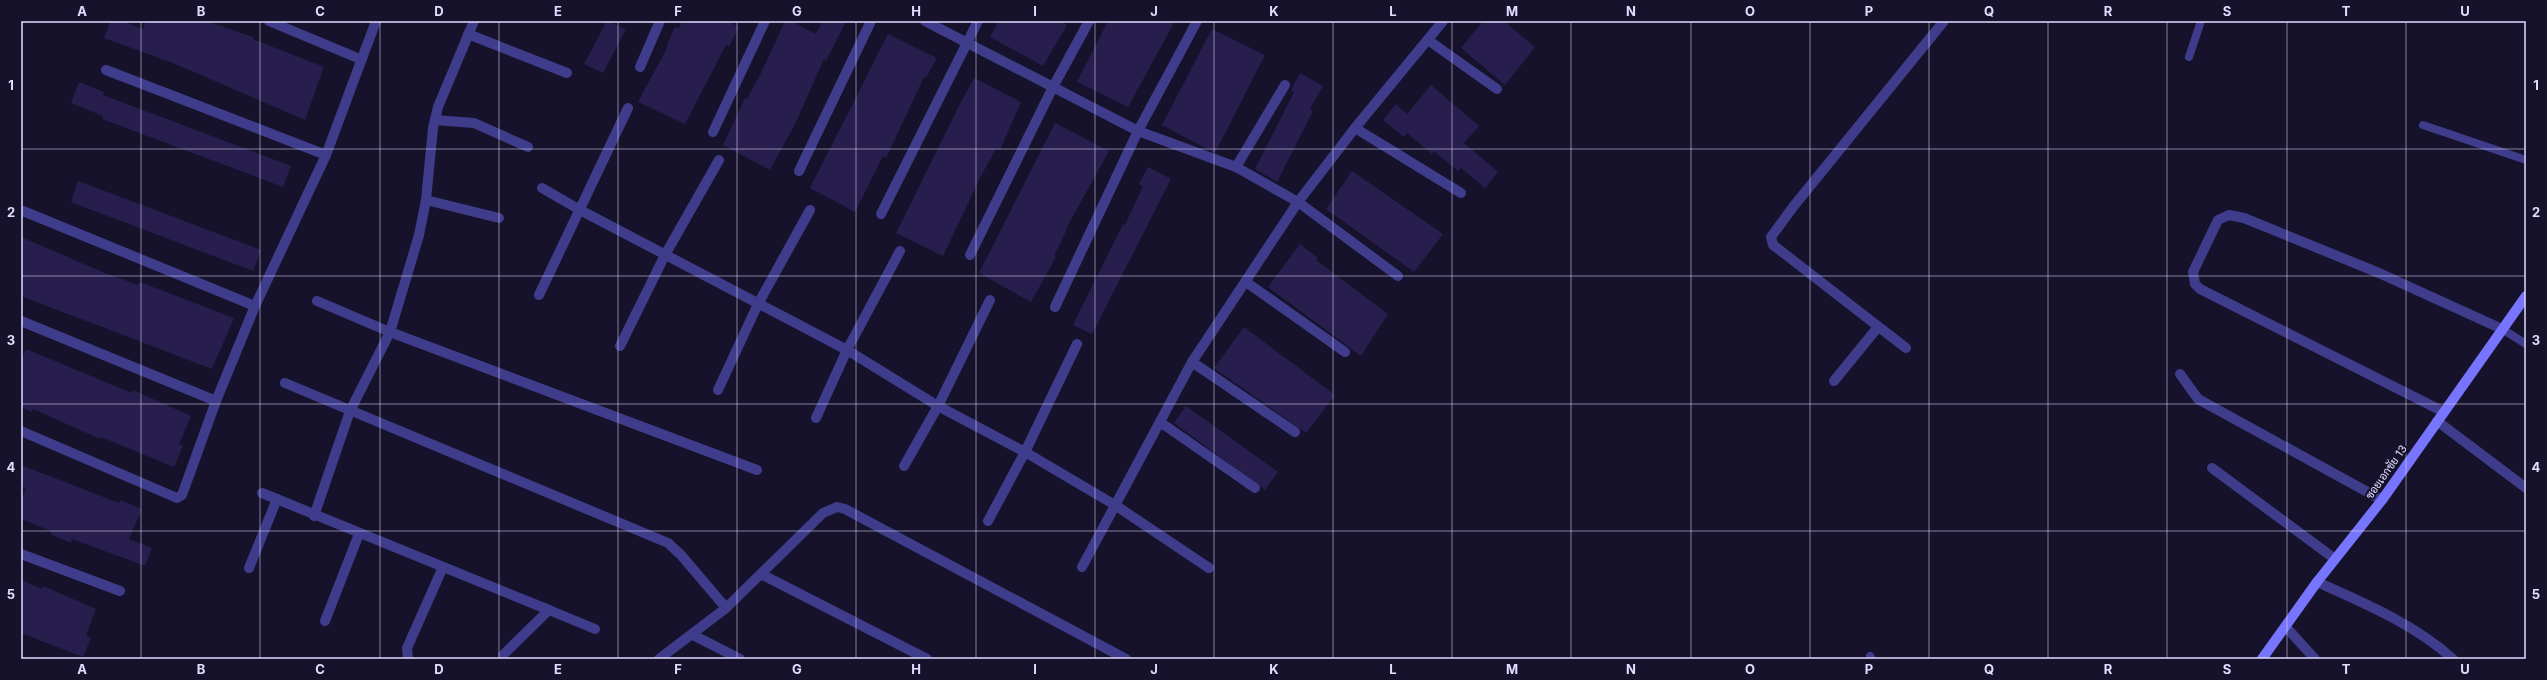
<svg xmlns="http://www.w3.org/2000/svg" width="2547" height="680" font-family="Inter,Sarabun,sans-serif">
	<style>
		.building { fill: #271e4d }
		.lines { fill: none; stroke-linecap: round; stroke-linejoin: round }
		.lane { stroke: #3f3d8b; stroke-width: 8 }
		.street { stroke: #3f3d8b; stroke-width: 10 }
		.secondary { stroke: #7775fe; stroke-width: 10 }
		.grid { fill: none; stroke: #e1ddff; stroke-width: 1; stroke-opacity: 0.55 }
		.labels { text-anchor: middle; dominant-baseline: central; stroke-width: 4; stroke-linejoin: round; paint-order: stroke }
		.street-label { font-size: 11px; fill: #e1ddff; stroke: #16122c }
		.neatline { fill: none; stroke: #e1ddff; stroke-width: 1.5 }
		.grid-label { font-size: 13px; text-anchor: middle; font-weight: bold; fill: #e1ddff }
	</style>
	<rect width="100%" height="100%" fill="#16122c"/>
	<g class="building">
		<polygon points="111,21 122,21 143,29 146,21 207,21 253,37 253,39 324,67 305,120 173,63 104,38"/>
		<polygon points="607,21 626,29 603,73 584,64"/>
		<polygon points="682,21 728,21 739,27 729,47 726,45 685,124 638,102 667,48 666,47 675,27 679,28"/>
		<polygon points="785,21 791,21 816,34 823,21 846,21 826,61 824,59 795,124 770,170 723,145 745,98 747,99 762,71"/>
		<polygon points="999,21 1059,21 1067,25 1043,66 990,37"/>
		<polygon points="1108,21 1175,21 1128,107 1077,82"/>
		<polygon points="1483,21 1504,21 1535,47 1505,85 1461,48"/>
		<polygon points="1212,29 1265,55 1215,153 1162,125"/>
		<polygon points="888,34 937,58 926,78 924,77 886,158 883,156 855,212 810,188"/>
		<polygon points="1300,73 1323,86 1310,109 1313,111 1277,182 1255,169 1294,92 1291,90"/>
		<polygon points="974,78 1021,102 1000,150 996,149 981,176 943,256 896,233 960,104"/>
		<polygon points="79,82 104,92 103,95 291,166 283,187 102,119 103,116 71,103"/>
		<polygon points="1431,85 1479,126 1464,143 1498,172 1485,188 1461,168 1458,171 1434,151 1432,154 1407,133 1404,137 1383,120 1396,104 1407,114"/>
		<polygon points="1055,123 1109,151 1066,229 1067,229 1054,256 1056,257 1031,302 979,273"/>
		<polygon points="1148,167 1171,179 1092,334 1073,325 1123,224 1125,225 1143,186 1139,184"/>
		<polygon points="1352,171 1443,234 1414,272 1326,209"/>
		<polygon points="78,181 261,250 253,271 71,202"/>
		<polygon points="21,237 105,273 138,285 140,282 234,318 212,369 21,296"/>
		<polygon points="1300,244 1318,258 1316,260 1388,314 1361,356 1268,287"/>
		<polygon points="1244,327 1335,395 1306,433 1214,368"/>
		<polygon points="26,349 132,393 133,390 191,416 179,444 183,446 174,467 101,437 100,439 33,409 32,412 21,407 21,361"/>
		<polygon points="1186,406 1278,472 1265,490 1174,423"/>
		<polygon points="21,465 119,503 120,500 142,509 129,539 152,548 145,566 72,539 71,543 50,534 51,531 21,519 21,501 26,488 21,486"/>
		<polygon points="21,580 42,589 43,586 96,609 86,635 91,638 83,657 21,633"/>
	</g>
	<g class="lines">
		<g class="lane">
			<polyline points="2189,57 2201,21"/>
			<polyline points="2423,125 2526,160"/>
			<polyline points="2502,329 2526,344"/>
			<polyline points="1870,656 1872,659"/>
		</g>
		<g class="street">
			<polyline points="269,21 360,59"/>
			<polyline points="925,21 1138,131 1236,167 1298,202 1398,276"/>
			<polyline points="468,34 567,73"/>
			<polyline points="1428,40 1497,89"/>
			<polyline points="640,67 660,21"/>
			<polyline points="106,70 326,155"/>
			<polyline points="435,120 474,123 528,147"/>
			<polyline points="1355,128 1461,193"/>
			<polyline points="713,132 765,21"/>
			<polyline points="1236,167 1285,85"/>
			<polyline points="799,171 871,21"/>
			<polyline points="542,188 580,210 847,350 938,406 1025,452 1115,505 1209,568"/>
			<polyline points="426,200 499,218"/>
			<polyline points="23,211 255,306"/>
			<polyline points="881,214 978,21"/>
			<polyline points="970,255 1053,87 1089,21"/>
			<polyline points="1246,282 1345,352"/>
			<polyline points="539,295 628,108"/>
			<polyline points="317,301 390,332 757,470"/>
			<polyline points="1055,307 1138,131 1197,21"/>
			<polyline points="21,321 216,401"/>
			<polyline points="620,346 665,255 719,160"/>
			<polyline points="1906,348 1777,248 1773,245 1771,237 1793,207 1944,21"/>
			<polyline points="1192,362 1295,432"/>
			<polyline points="2180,374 2198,399 2382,500"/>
			<polyline points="1834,381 1878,327"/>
			<polyline points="285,383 668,543 681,555 726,608"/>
			<polyline points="718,390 758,304 810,210"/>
			<polyline points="2444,412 2200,289 2195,284 2193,272 2218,220 2229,215 2244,218 2379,273 2502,329"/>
			<polyline points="816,418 847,350 900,251"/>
			<polyline points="2437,421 2526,488"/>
			<polyline points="1160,422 1255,488"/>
			<polyline points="21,431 177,498 182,495 216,401 255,306 326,155 376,21"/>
			<polyline points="904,466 938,406 990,300"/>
			<polyline points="2212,468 2335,559"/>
			<polyline points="262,493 549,610 503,655"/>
			<polyline points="314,516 350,411 390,332 419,235 426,200 433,128 438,107 474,21"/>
			<polyline points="988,521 1025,452 1077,344"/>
			<polyline points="21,554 120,591"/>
			<polyline points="1082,567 1192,362 1298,202 1355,128 1443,21"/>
			<polyline points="249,568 277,499"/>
			<polyline points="761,574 927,659"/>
			<path d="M2317,582C2364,603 2414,624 2453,659"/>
			<polyline points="549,610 595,629"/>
			<polyline points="325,621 359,534"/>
			<polyline points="2286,627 2315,659"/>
			<polyline points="693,635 740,659"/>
			<polyline points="408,659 407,648 443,567"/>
			<polyline points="659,659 726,608 823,513 837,507 845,509 1126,659"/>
		</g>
		<polyline class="secondary" points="2262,659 2317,582 2382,500 2526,296"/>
	</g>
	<path class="grid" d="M141,21V659M260,21V659M380,21V659M499,21V659M618,21V659M737,21V659M856,21V659M976,21V659M1095,21V659M1214,21V659M1333,21V659M1452,21V659M1571,21V659M1691,21V659M1810,21V659M1929,21V659M2048,21V659M2167,21V659M2287,21V659M2406,21V659M21,149H2526M21,276H2526M21,404H2526M21,531H2526"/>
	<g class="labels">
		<g class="street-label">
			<text transform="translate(2386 472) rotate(-55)">ซอยเอกชัย 13</text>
		</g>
	</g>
	<rect width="2547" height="680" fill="none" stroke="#16122c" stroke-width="44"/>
	<rect x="22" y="22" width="2503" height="636" class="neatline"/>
	<g class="grid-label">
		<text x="82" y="16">A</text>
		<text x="201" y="16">B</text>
		<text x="320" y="16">C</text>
		<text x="439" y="16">D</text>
		<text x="558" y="16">E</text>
		<text x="678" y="16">F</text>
		<text x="797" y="16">G</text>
		<text x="916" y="16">H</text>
		<text x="1035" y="16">I</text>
		<text x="1154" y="16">J</text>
		<text x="1274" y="16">K</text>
		<text x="1393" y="16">L</text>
		<text x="1512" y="16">M</text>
		<text x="1631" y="16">N</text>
		<text x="1750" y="16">O</text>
		<text x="1869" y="16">P</text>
		<text x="1989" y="16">Q</text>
		<text x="2108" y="16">R</text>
		<text x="2227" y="16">S</text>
		<text x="2346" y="16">T</text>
		<text x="2465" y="16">U</text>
		<text x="11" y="90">1</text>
		<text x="2536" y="90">1</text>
		<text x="11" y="217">2</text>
		<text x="2536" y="217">2</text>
		<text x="11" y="345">3</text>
		<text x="2536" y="345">3</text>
		<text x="11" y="472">4</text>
		<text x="2536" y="472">4</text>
		<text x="11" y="599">5</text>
		<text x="2536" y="599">5</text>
		<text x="82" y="674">A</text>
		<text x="201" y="674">B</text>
		<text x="320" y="674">C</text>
		<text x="439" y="674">D</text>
		<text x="558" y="674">E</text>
		<text x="678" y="674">F</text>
		<text x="797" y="674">G</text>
		<text x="916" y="674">H</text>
		<text x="1035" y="674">I</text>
		<text x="1154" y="674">J</text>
		<text x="1274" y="674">K</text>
		<text x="1393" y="674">L</text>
		<text x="1512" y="674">M</text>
		<text x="1631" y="674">N</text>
		<text x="1750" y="674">O</text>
		<text x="1869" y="674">P</text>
		<text x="1989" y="674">Q</text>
		<text x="2108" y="674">R</text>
		<text x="2227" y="674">S</text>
		<text x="2346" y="674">T</text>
		<text x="2465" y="674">U</text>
	</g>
</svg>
